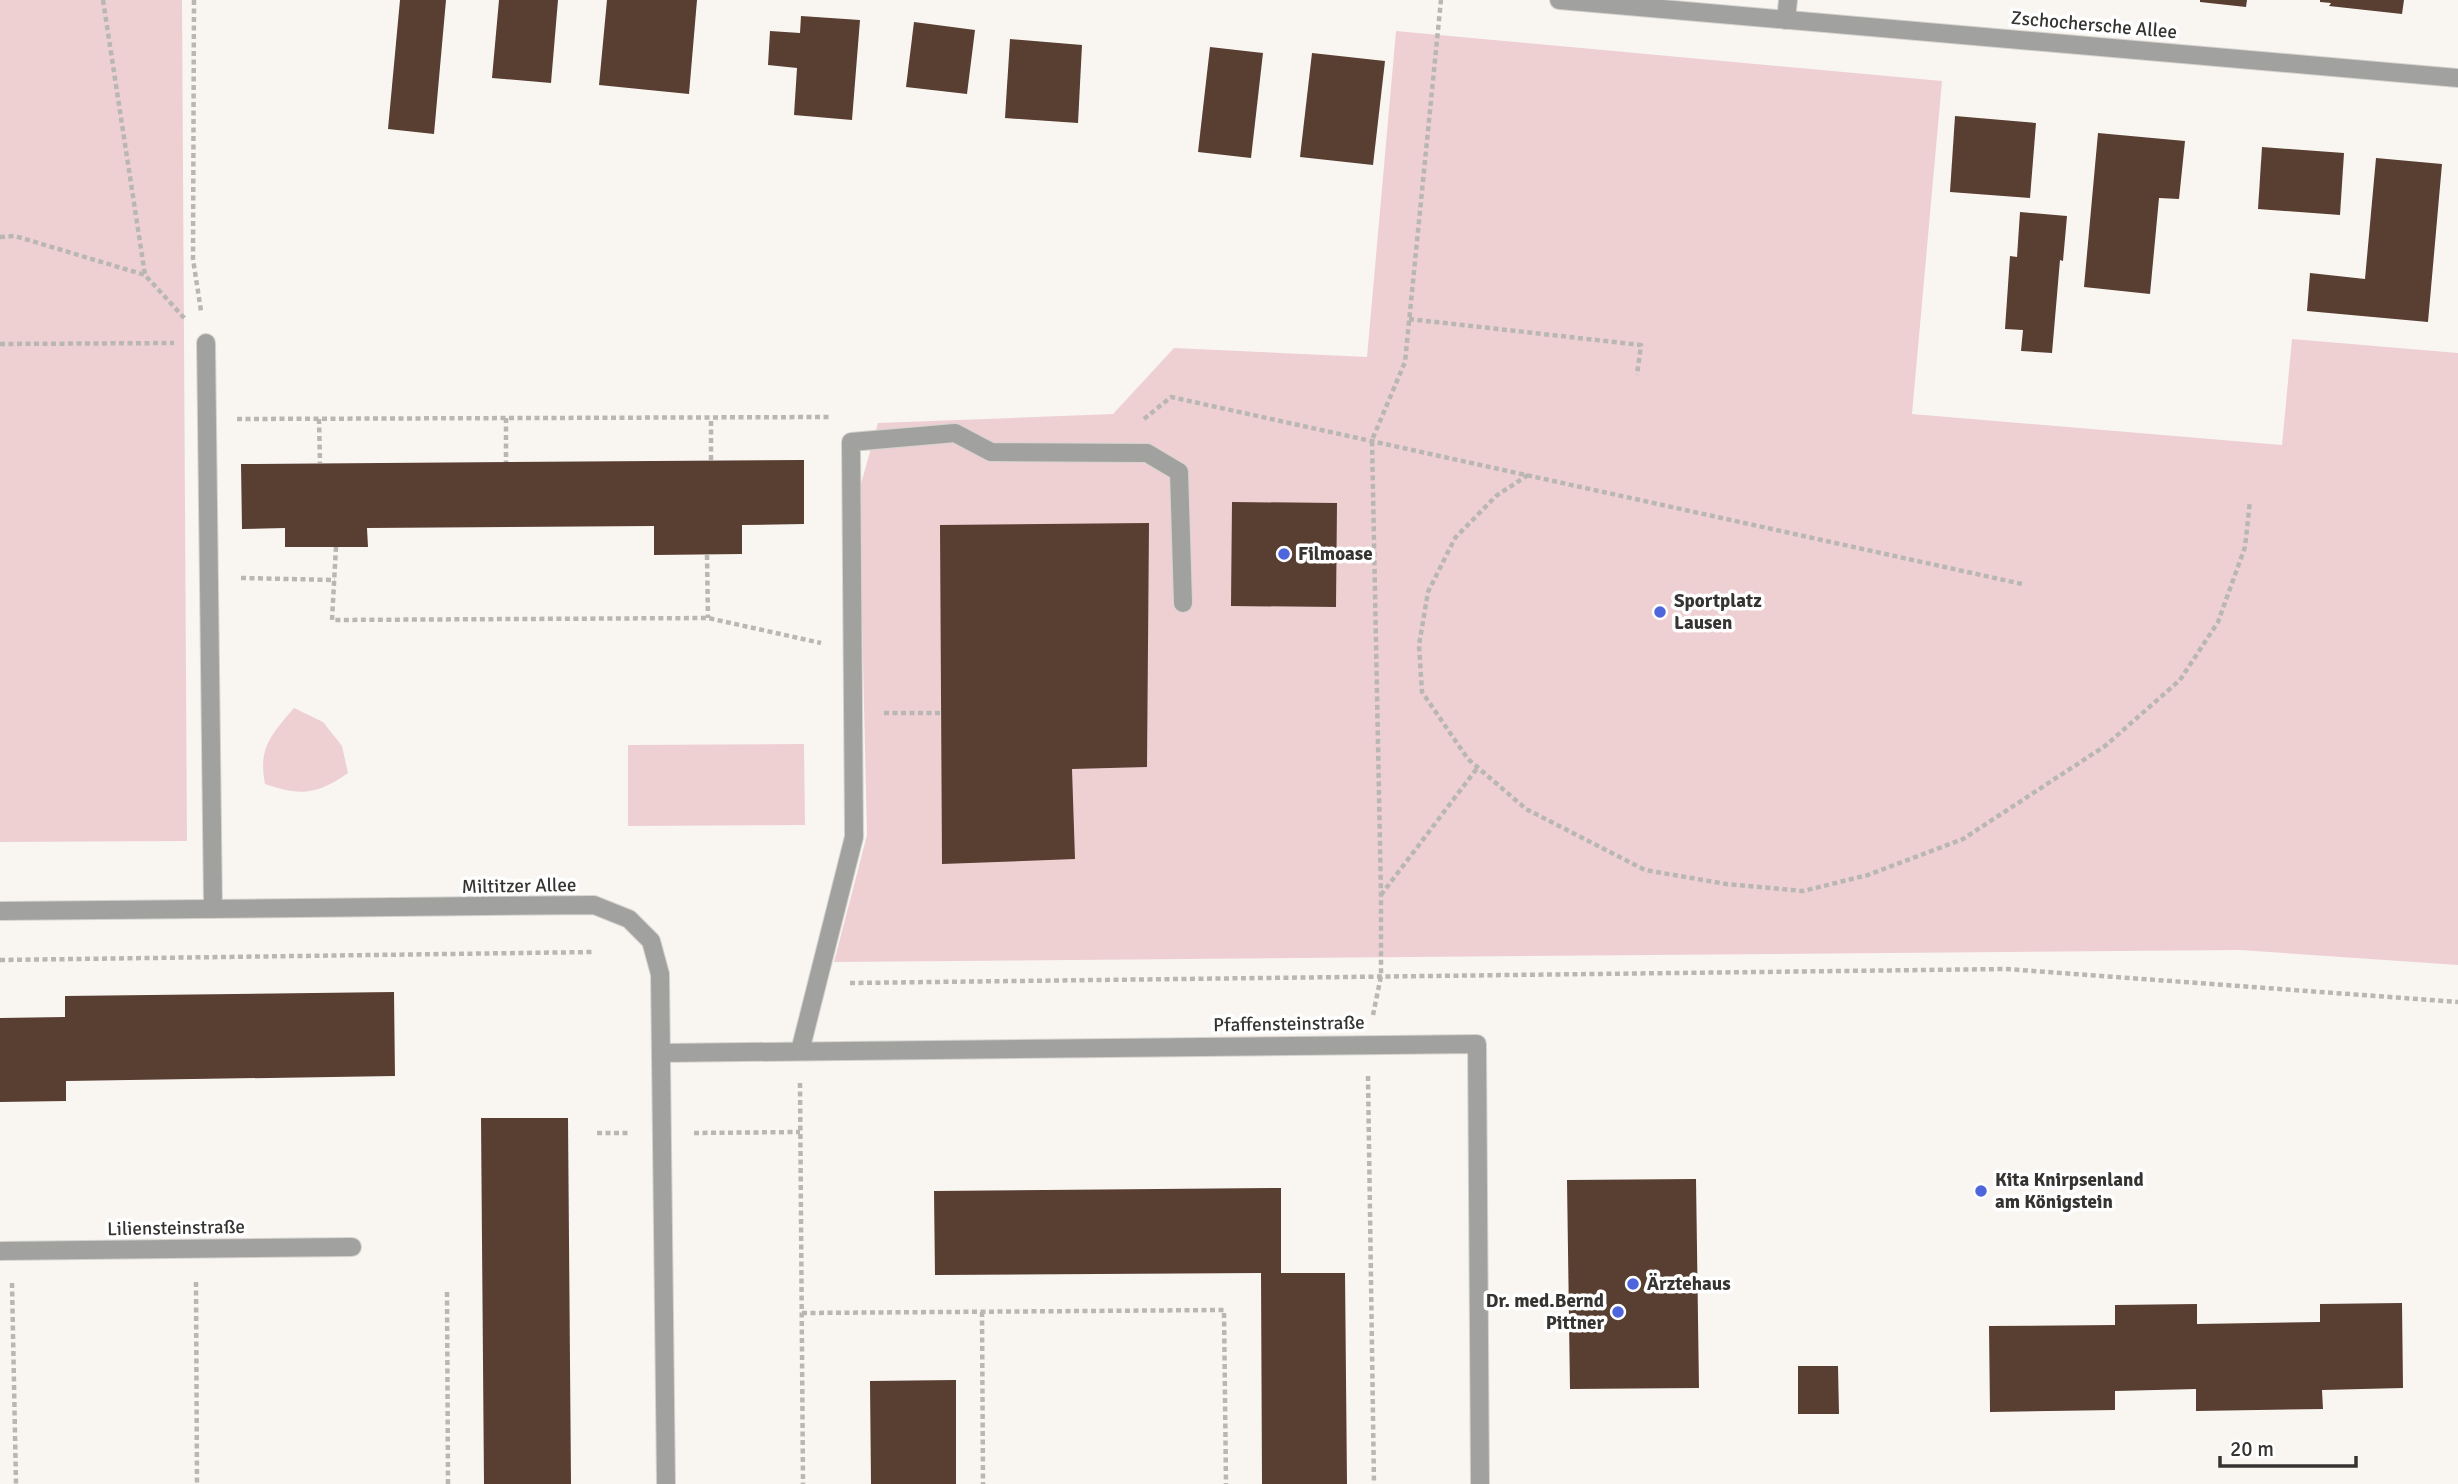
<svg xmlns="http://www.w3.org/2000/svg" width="2458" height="1484" font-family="Signika,sans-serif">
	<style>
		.green { fill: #eed0d3 }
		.building { fill: #593e32 }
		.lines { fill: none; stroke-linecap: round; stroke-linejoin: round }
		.service-casing { stroke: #d6d3cf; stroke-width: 20 }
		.minor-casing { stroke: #d6d3cf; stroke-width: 20 }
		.tertiary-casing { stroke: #d6d3cf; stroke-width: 20 }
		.path { stroke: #b9b7b3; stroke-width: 4.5; stroke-dasharray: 5 3.5; stroke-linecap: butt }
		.service { stroke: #a1a19f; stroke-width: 18 }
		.minor { stroke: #a1a19f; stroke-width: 18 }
		.tertiary { stroke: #a1a19f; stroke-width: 18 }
		.poi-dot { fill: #4d66db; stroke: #fff; stroke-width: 2.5 }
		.labels { text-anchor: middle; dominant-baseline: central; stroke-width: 7; stroke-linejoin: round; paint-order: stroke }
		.street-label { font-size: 19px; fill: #353432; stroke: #fff }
		.poi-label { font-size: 19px; font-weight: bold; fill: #353432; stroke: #fff; text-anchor: start }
	</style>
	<rect width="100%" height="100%" fill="#f9f6f2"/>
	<g class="green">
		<polygon points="0,0 182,0 187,841 0,842"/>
		<polygon points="1396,31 1942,81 1912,414 2282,445 2292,339 2458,353 2458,965 2240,950 834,962 867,835 859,491 878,423 1113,414 1174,348 1367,357"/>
		<path d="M294,708L323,722L342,746L348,773C317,795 300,796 265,784C258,748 271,735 294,708Z"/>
		<polygon points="804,744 805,825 628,826 628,745"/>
	</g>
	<g class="building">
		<polygon points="400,0 446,0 434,134 388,129"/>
		<polygon points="499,0 558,0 551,83 492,78"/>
		<polygon points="607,0 697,0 689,94 599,85"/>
		<polygon points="2200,0 2247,0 2246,7 2200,2"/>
		<polygon points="2320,0 2404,0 2402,14 2329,6 2331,3 2320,2"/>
		<polygon points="801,16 860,20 852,120 794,115 797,68 768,65 770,31 800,33"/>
		<polygon points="914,22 975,30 967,94 906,87"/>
		<polygon points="1010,39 1082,45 1078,123 1005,118"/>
		<polygon points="1210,47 1263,53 1251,158 1198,152"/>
		<polygon points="1312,53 1385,61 1373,165 1300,157"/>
		<polygon points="1955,116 2036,123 2030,198 1950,192"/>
		<polygon points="2098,133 2185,141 2179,199 2159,198 2150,294 2084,287"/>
		<polygon points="2262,147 2344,153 2340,215 2258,209"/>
		<polygon points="2376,158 2442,164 2428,322 2307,311 2310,273 2365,279"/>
		<polygon points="2020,212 2067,216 2063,261 2060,260 2052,353 2021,351 2023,330 2005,329 2010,256 2017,257"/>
		<polygon points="804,460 804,524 742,525 742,554 654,555 654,526 367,528 368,547 285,547 285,528 242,529 241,464"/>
		<polygon points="1232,502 1337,503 1336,607 1231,606"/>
		<polygon points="1149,523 1147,767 1072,769 1075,859 942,864 940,525"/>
		<polygon points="394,992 395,1076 66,1081 66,1101 0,1102 0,1018 65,1017 65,996"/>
		<polygon points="481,1118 568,1118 571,1484 484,1484"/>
		<polygon points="1696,1179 1699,1388 1570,1389 1567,1180"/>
		<polygon points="1281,1188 1281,1273 1345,1273 1347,1484 1262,1484 1261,1273 935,1275 934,1191"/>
		<polygon points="2402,1303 2403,1388 2322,1390 2323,1409 2196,1411 2196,1389 2115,1391 2115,1410 1990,1412 1989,1326 2115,1325 2115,1305 2197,1304 2197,1324 2320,1322 2320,1304"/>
		<polygon points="1798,1366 1838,1366 1839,1414 1798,1414"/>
		<polygon points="956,1380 956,1484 871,1484 870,1381"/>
	</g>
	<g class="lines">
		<g class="service-casing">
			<g id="service">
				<polyline points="1786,20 1788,0"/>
				<polyline points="206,343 213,908"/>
				<polyline points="800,1051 854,837 851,442 955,433 991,452 1147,453 1179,472 1183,603"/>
			</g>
		</g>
		<g class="minor-casing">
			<g id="minor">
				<polyline points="0,911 594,905 629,919 651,941 660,974 666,1484"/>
				<polyline points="661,1053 1477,1044 1480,1484"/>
				<polyline points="0,1251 352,1247"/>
			</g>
		</g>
		<g class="tertiary-casing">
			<polyline id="tertiary" points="1559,0 2458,78"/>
		</g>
		<g class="path">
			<polyline points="103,0 145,275 186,320"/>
			<polyline points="194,0 193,259 201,311"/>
			<polyline points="0,237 15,236 145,275"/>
			<polyline points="1409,319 1641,345 1637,375"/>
			<polyline points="0,344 174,343"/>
			<polyline points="506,418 506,462"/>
			<polyline points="237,419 830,417"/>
			<polyline points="319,419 320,463"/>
			<polyline points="1144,419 1171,397 2022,584"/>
			<polyline points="711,460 711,418"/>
			<polyline points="1528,475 1496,496 1455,538 1428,592 1419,645 1422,692 1468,759 1526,809 1645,870 1726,884 1803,891 1868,875 1963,839 2105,746 2180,680 2218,622 2245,547 2250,501"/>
			<polyline points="336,547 332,620 708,618 821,643"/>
			<polyline points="707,555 708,618"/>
			<polyline points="241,578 335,580"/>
			<polyline points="884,713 942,713"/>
			<polyline points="1381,895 1478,767"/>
			<polyline points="0,960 595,952"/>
			<polyline points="850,983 2006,969 2458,1002"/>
			<polyline points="1373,1015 1381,976 1381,896 1372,440 1405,362 1441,0"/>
			<polyline points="1368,1076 1374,1484"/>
			<polyline points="800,1083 803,1484"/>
			<polyline points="597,1133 631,1133"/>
			<polyline points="694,1133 800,1132"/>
			<polyline points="196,1282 197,1484"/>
			<polyline points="12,1283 16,1484"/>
			<polyline points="447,1292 448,1484"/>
			<polyline points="982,1312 983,1484"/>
			<polyline points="802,1313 1224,1310 1226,1484"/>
		</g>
		<use href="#service" class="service"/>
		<use href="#minor" class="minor"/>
		<use href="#tertiary" class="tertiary"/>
	</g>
	<g class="poi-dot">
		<circle cx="1284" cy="554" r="7"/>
		<circle cx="1660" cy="612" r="7"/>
		<circle cx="1981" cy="1191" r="7"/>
		<circle cx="1633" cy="1284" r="7"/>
		<circle cx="1618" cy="1312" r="7"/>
	</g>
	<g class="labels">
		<g class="street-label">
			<text transform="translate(2094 25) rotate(5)">Zschochersche Allee</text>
			<text transform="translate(519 886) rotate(-1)">Miltitzer Allee</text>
			<text transform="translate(1289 1024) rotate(-1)">Pfaffensteinstraße</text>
			<text transform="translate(176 1228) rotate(-1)">Liliensteinstraße</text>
		</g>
		<g class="poi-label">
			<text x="1298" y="554">Filmoase</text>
			<text x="1674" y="601">Sportplatz<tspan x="1674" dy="22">Lausen</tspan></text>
			<text x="1995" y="1180">Kita Knirpsenland<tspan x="1995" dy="22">am Königstein</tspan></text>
			<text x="1647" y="1284">Ärztehaus</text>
			<text x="1604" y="1301" text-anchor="end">Dr. med.Bernd<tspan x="1604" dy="22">Pittner</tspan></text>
		</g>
	</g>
	<path d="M2220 1456v10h136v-10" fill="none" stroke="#353432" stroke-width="3.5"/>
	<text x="2230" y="1456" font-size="21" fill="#353432" stroke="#ffffff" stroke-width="5" paint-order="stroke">20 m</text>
</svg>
